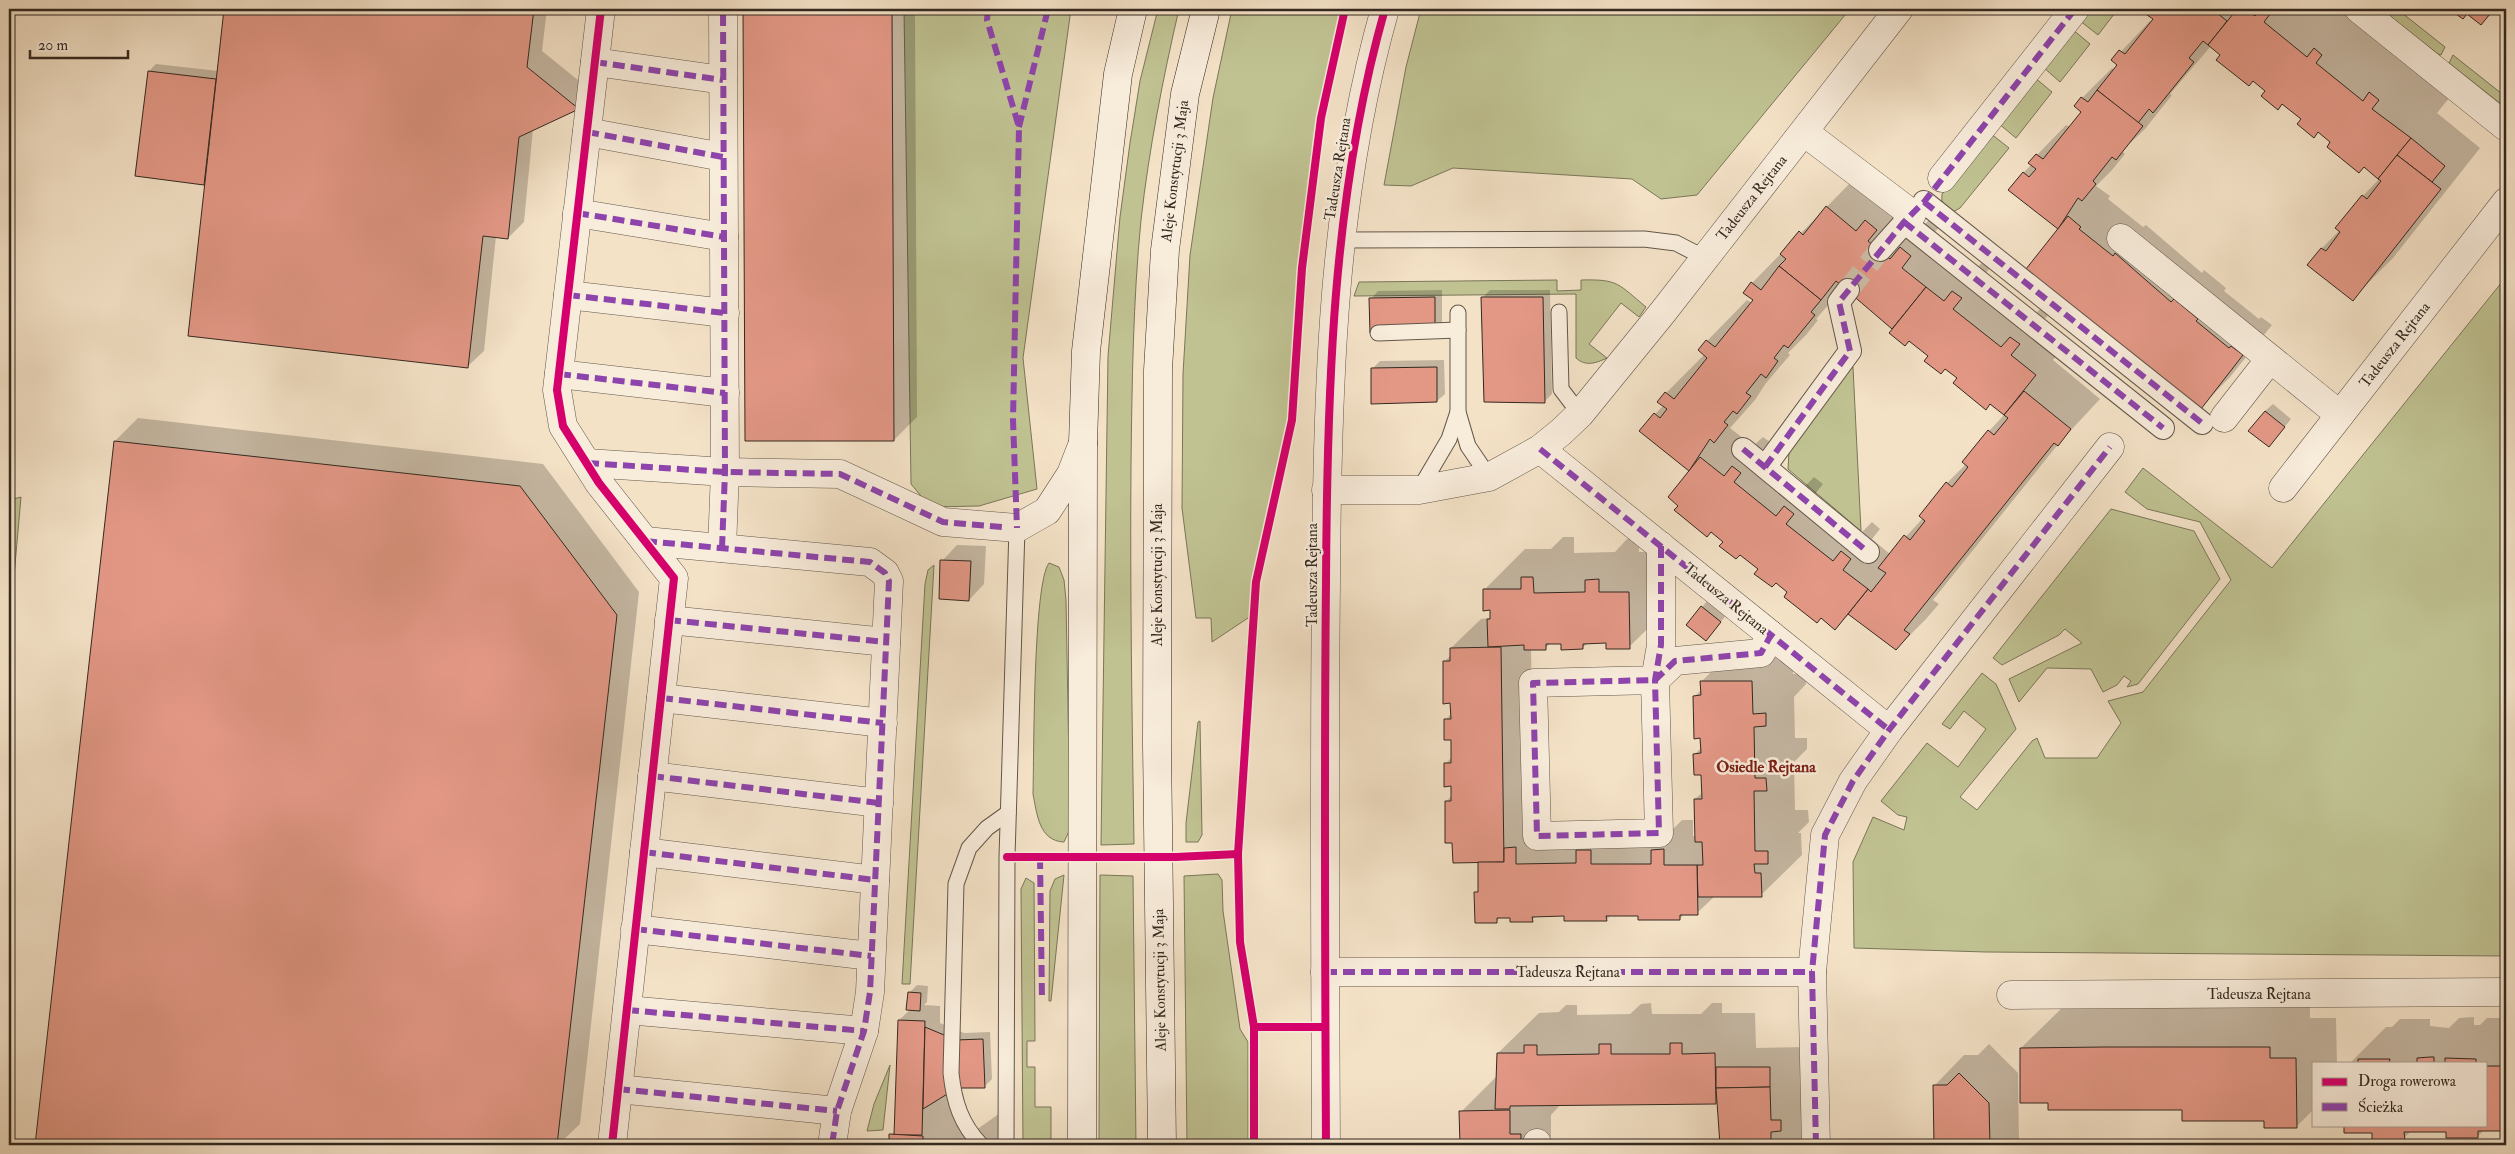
<svg xmlns="http://www.w3.org/2000/svg" width="2515" height="1154" font-family="'IM FELL Double Pica',serif">
	<style>
		.green { fill: #c0c292; stroke: #7a7659 }
		.shadow { fill: #0003; fill-rule: evenodd }
		.building { fill: #e39886; stroke: #332920 }
		.lines { fill: none; stroke-linecap: round; stroke-linejoin: round }
		.pedestrian-tunnel { stroke: #cdbda6; stroke-width: 22; stroke-dasharray: 22 11; stroke-linecap: butt }
		.service-casing { stroke: #63574a; stroke-width: 17 }
		.pedestrian-casing { stroke: #63574a; stroke-width: 24 }
		.minor-casing { stroke: #63574a; stroke-width: 29 }
		.secondary-casing { stroke: #332920; stroke-width: 29 }
		.service { stroke: #f8ecdb; stroke-width: 15 }
		.pedestrian { stroke: #f8ecdb; stroke-width: 22 }
		.minor { stroke: #f8ecdb; stroke-width: 28 }
		.secondary { stroke: #f8ecdb; stroke-width: 28 }
		.quiet { stroke: #8e44ad; stroke-width: 6; stroke-dasharray: 12 6; stroke-linecap: butt }
		.cycleway-casing { stroke: #f8ecdb; stroke-width: 11 }
		.cycleway { stroke: #d6006c; stroke-width: 8 }
		.labels { text-anchor: middle; dominant-baseline: central; stroke-width: 5; stroke-linejoin: round; paint-order: stroke }
		.street-label { font-size: 15px; fill: #332920; stroke: #f8ecdb }
		.neighbourhood-label { font-size: 16px; font-weight: bold; fill: #7a1f14; stroke: #f8ecdb }
	</style>
	<rect width="100%" height="100%" fill="#f4e2c7"/>
	<filter id="stains"><feTurbulence type="fractalNoise" baseFrequency=".004" numOctaves="4"/><feColorMatrix values="0 0 0 0 .2 0 0 0 0 .09 0 0 0 0 .02 0 0 0 .5 -.17"/></filter>
	<radialGradient id="worn" r=".72"><stop offset=".6" stop-color="#630" stop-opacity="0"/><stop offset="1" stop-color="#630" stop-opacity=".3"/></radialGradient>
	<g class="green">
		<polygon points="904,9 1071,9 1023,358 1037,489 979,506 930,507 911,484"/>
		<path d="M1158,9H1179C1163,78 1149,149 1141,220C1133,301 1132,383 1131,464C1130,591 1132,717 1134,844L1101,845L1108,356L1120,217L1130,143L1140,81Z"/>
		<polygon points="1232,9 1345,9 1321,118 1302,268 1292,420 1256,582 1254,614 1212,642 1211,618 1196,618 1182,508 1183,374 1190,255 1213,98"/>
		<polygon points="1421,9 1850,9 1697,195 1661,199 1632,179 1453,168 1411,186 1384,185 1406,67"/>
		<polygon points="2088,9 2118,9 2098,35 2079,20"/>
		<polygon points="2381,9 2397,9 2445,47 2441,55 2438,54"/>
		<polygon points="2072,29 2090,44 2060,82 2043,67"/>
		<polygon points="2453,55 2506,97 2506,108 2449,63"/>
		<polygon points="2034,77 2052,92 2016,138 1998,123"/>
		<path d="M1990,133L2009,148L1960,208L1953,212C1944,208 1941,204 1942,194Z"/>
		<polygon points="2506,277 2506,956 1986,952 1854,948 1853,862 1873,817 1904,830 1907,817 1898,815 1881,801 1927,743 1958,767 1986,729 1964,711 1950,729 1942,724 1982,673 1996,684 2016,729 1960,797 1977,810 2032,741 2037,738 2045,758 2097,758 2121,723 2108,701 2143,692 2231,580 2200,522 2147,509 2125,492 2143,468 2272,568"/>
		<path d="M1557,280V291L1581,290V280C1619,279 1618,284 1646,307L1639,317L1621,303L1589,344L1607,358C1596,363 1586,367 1576,358V294L1354,296L1359,282Z"/>
		<polygon points="1853,367 1861,531 1788,469 1789,451 1849,369"/>
		<polygon points="21,497 9,633 9,500"/>
		<polygon points="2111,509 2194,531 2220,579 2138,684 2127,687 2131,681 2124,676 2117,685 2103,692 2091,669 2047,668 2019,702 2009,679 2082,643 2065,629 2059,635 2002,665 1993,658"/>
		<path d="M1049,563L1059,567L1064,580L1066,600L1070,821V829L1064,842C1039,841 1037,814 1033,794C1034,757 1033,584 1049,563Z"/>
		<polygon points="934,565 910,984 902,984 925,584 928,570"/>
		<polygon points="1200,721 1202,835 1198,842 1186,842 1186,823 1198,722"/>
		<polygon points="1218,874 1222,880 1223,911 1240,1029 1248,1042 1248,1145 1187,1145 1184,876"/>
		<polygon points="1064,875 1051,1001 1049,1001 1050,891 1055,879"/>
		<polygon points="1100,875 1133,876 1136,1145 1099,1145"/>
		<polygon points="1026,878 1034,883 1035,1041 1027,1041 1027,1067 1035,1067 1035,1107 1051,1107 1051,1145 1023,1145 1021,889"/>
		<polygon points="890,1065 883,1130 867,1131 874,1104"/>
	</g>
	<g class="shadow">
		<polygon points="225,9 547,9 542,51 594,93 579,108 533,129 524,222 508,238 496,236 484,351 468,366 206,181 204,183 149,71 156,64 218,71"/>
		<polygon points="745,9 915,9 917,417 894,440 747,440"/>
		<polygon points="2154,9 2338,9 2347,16 2354,9 2450,97 2437,113 2480,148 2393,258 2352,299 2322,248 2340,230 2363,196 2380,178 2211,46 2170,94 2172,95 2145,129 2122,151 2125,154 2112,170 2096,186 2110,196 2108,199 2143,227 2146,225 2202,273 2204,270 2226,288 2224,291 2259,319 2261,317 2272,325 2230,377 2201,407 2059,229 2023,173 2032,164 2037,155 2066,125 2070,127 2082,112 2082,98 2112,68 2114,70 2119,65 2113,60 2150,21 2152,23 2155,19 2149,14"/>
		<polygon points="2451,9 2496,9 2481,24 2468,13 2463,18"/>
		<path d="M1856,177L1920,229L1930,219L1940,226L1931,237L1973,271L1983,262L1990,268L1982,278L2031,318L2041,308L2049,314L2040,325L2065,345L2053,360L2100,399L2059,443L1933,600L1939,604L1926,619L1896,649L1850,613L1835,629L1679,505L1694,466L1655,414L1664,405L1666,393L1705,354L1707,341L1747,300L1752,303L1754,300L1752,283ZM1844,287L1894,329L2005,414L1989,431L1966,464L1947,483L1923,518L1890,554L1872,539L1880,529L1872,522L1862,532L1815,494L1823,484L1814,477L1805,486L1763,452L1770,442L1763,437L1753,446L1730,428L1755,400L1766,383L1790,355L1788,353L1806,335L1818,320L1816,319Z"/>
		<polygon points="1442,290 1442,323 1435,331 1371,299 1378,291"/>
		<polygon points="1490,290 1550,290 1552,394 1545,401 1482,298"/>
		<polygon points="1444,360 1445,394 1437,401 1372,369 1380,361"/>
		<polygon points="2273,404 2291,419 2269,446 2265,411"/>
		<polygon points="138,418 543,464 639,592 580,1124 558,1145 36,1145 115,441"/>
		<polygon points="1563,537 1574,537 1574,553 1615,552 1627,539 1639,539 1639,552 1669,552 1670,607 1629,647 1607,642 1588,643 1582,648 1562,642 1551,642 1545,649 1531,649 1534,818 1546,835 1667,835 1682,820 1693,820 1693,836 1696,836 1695,799 1703,792 1702,774 1695,754 1702,747 1695,696 1702,689 1701,682 1742,641 1792,640 1793,674 1806,673 1806,684 1794,697 1795,738 1807,738 1807,749 1794,762 1795,810 1808,810 1809,822 1798,833 1801,833 1802,855 1761,895 1715,896 1697,913 1685,914 1679,919 1639,915 1611,915 1606,920 1565,915 1537,915 1532,920 1501,916 1496,922 1476,893 1479,889 1479,861 1454,842 1446,802 1452,795 1452,785 1445,764 1452,757 1452,739 1445,720 1452,713 1444,662 1452,654 1451,648 1481,619 1490,618 1491,609 1484,590 1525,549 1551,549"/>
		<polygon points="957,545 986,546 984,584 969,600 942,561"/>
		<polygon points="1709,599 1727,614 1713,632 1702,607"/>
		<polygon points="917,985 928,986 927,1002 924,1005 940,1006 940,1023 964,1033 990,1032 992,1079 984,1087 957,1087 944,1095 963,1095 963,1125 969,1135 1003,1111 1012,1128 995,1145 890,1145 891,1135 896,1130 899,1020 911,1009 909,993"/>
		<polygon points="1651,1003 1652,1014 1701,1014 1712,1003 1722,1003 1722,1013 1755,1013 1756,1048 1810,1047 1822,1145 1721,1145 1721,1117 1718,1103 1561,1104 1551,1115 1551,1145 1461,1145 1461,1112 1498,1075 1498,1053 1539,1013 1559,1012 1566,1005 1577,1005 1577,1015 1630,1014 1641,1004"/>
		<polygon points="2310,1006 2310,1018 2336,1018 2337,1063 2314,1063 2314,1109 2296,1127 2265,1119 2183,1109 2049,1102 2021,1048 2062,1008"/>
		<polygon points="2474,1017 2474,1025 2480,1025 2487,1018 2506,1018 2506,1130 2484,1130 2477,1137 2447,1131 2411,1131 2404,1138 2374,1132 2486,1125 2486,1063 2350,1063 2386,1027 2392,1027 2400,1019 2430,1019 2430,1026 2449,1028 2459,1018"/>
		<polygon points="1989,1044 2018,1073 2019,1145 1935,1145 1935,1085 1964,1055 1978,1055"/>
		<polygon points="2506,1139 2506,1145 2501,1145"/>
	</g>
	<g class="building">
		<polygon points="224,9 534,9 527,67 579,109 519,137 508,239 483,236 468,368 188,336"/>
		<polygon points="743,9 892,9 894,441 745,441"/>
		<polygon points="2152,9 2212,9 2227,21 2208,45 2203,41 2189,58 2194,62 2153,113 2149,109 2138,123 2097,90 2117,65 2111,60 2119,50 2125,54 2153,19 2147,15"/>
		<polygon points="2237,9 2246,9 2255,16 2261,9 2264,9 2270,14 2264,22 2307,57 2314,48 2322,55 2316,63 2363,101 2369,92 2379,100 2372,109 2411,138 2378,179 2364,167 2359,173 2327,147 2330,142 2318,132 2314,138 2297,124 2301,119 2282,104 2278,110 2261,96 2265,91 2253,81 2249,86 2216,60 2220,55 2208,45"/>
		<polygon points="2449,9 2494,9 2481,25 2467,14 2463,19"/>
		<polygon points="2495,9 2506,9 2506,18"/>
		<polygon points="148,71 216,79 204,185 135,176"/>
		<polygon points="2097,90 2143,126 2116,160 2112,157 2093,181 2096,184 2082,201 2078,198 2058,229 2008,190 2023,172 2029,177 2036,169 2028,163 2036,154 2043,159 2081,112 2074,106 2081,97 2088,102"/>
		<polygon points="2411,138 2445,166 2432,182 2397,155"/>
		<polygon points="2397,155 2441,189 2353,301 2307,265 2321,248 2326,251 2340,232 2335,228 2362,195 2367,199 2381,181 2378,179"/>
		<polygon points="1826,206 1856,231 1865,220 1877,230 1868,241 1890,259 1900,247 1911,256 1902,268 1926,287 1892,329 1836,281 1821,300 1779,266 1786,259 1780,254 1799,231 1803,235"/>
		<polygon points="2068,216 2081,227 2079,229 2113,256 2115,253 2171,302 2174,299 2198,319 2196,321 2229,348 2231,346 2243,355 2201,409 2026,269"/>
		<polygon points="1779,266 1821,300 1811,312 1815,315 1788,348 1784,345 1774,358 1778,361 1766,378 1761,374 1746,393 1751,396 1737,414 1733,411 1724,422 1728,425 1714,443 1710,439 1689,471 1639,431 1654,413 1660,418 1667,409 1657,402 1665,392 1674,399 1707,358 1698,350 1706,340 1715,347 1753,300 1743,293 1751,282 1761,290"/>
		<polygon points="1926,287 1944,301 1952,291 1962,298 1953,309 2001,347 2010,337 2020,344 2011,355 2036,375 2004,415 1990,404 1986,410 1953,383 1957,378 1945,369 1941,374 1924,361 1928,356 1909,341 1905,346 1889,333"/>
		<polygon points="1435,297 1435,332 1370,333 1369,298"/>
		<polygon points="1481,297 1543,297 1545,403 1484,402"/>
		<polygon points="1437,367 1437,402 1371,404 1371,368"/>
		<polygon points="2024,391 2071,429 2058,446 2054,443 1904,630 1910,634 1896,650 1848,614 1868,589 1871,592 1886,573 1878,568 1904,535 1910,540 1925,521 1919,516 1946,482 1952,487 1968,467 1962,462 1988,430 1994,435 2008,418 2004,415"/>
		<polygon points="2265,411 2285,427 2269,447 2248,431"/>
		<polygon points="114,441 520,486 617,615 557,1145 35,1145"/>
		<polygon points="1700,457 1724,476 1732,466 1741,473 1734,482 1776,516 1784,506 1794,514 1786,524 1833,561 1841,551 1851,559 1843,570 1868,589 1835,630 1821,618 1817,623 1784,597 1787,592 1776,583 1772,587 1754,574 1758,569 1740,555 1736,559 1719,546 1723,542 1711,532 1707,537 1674,510 1678,506 1668,497"/>
		<polygon points="940,560 971,561 969,601 939,599"/>
		<polygon points="1521,577 1533,577 1534,593 1585,592 1585,580 1599,579 1599,592 1629,592 1630,649 1606,649 1606,643 1583,644 1583,649 1561,650 1561,644 1546,644 1546,650 1524,650 1524,645 1488,647 1487,619 1490,619 1490,610 1483,611 1483,589 1521,589"/>
		<polygon points="1701,606 1721,622 1706,641 1686,625"/>
		<polygon points="1501,647 1504,862 1453,863 1452,843 1445,843 1445,801 1451,801 1451,786 1444,787 1444,763 1451,763 1451,740 1444,740 1444,719 1451,719 1450,703 1443,704 1443,661 1450,661 1450,648"/>
		<polygon points="1700,681 1752,681 1753,714 1766,713 1766,726 1754,727 1755,778 1766,778 1767,791 1754,791 1755,851 1768,851 1768,864 1754,864 1755,873 1761,873 1762,897 1698,897 1697,865 1703,865 1702,842 1695,842 1694,799 1702,799 1701,775 1694,775 1693,754 1701,753 1700,738 1694,739 1693,696 1701,695"/>
		<polygon points="1516,847 1516,864 1576,863 1576,850 1591,850 1591,864 1651,864 1651,850 1664,849 1664,865 1697,865 1698,915 1680,915 1680,920 1638,920 1638,916 1606,916 1607,921 1564,921 1564,916 1532,917 1533,922 1510,922 1510,918 1497,918 1497,923 1475,923 1474,892 1478,892 1478,862 1504,862 1504,848"/>
		<polygon points="908,992 921,993 920,1011 906,1010"/>
		<polygon points="898,1020 925,1021 922,1135 894,1135"/>
		<polygon points="925,1027 956,1040 957,1088 923,1109"/>
		<polygon points="983,1039 985,1088 957,1088 956,1040"/>
		<polygon points="1670,1043 1682,1043 1682,1054 1715,1053 1716,1104 1510,1106 1510,1109 1495,1109 1497,1053 1524,1053 1524,1045 1537,1045 1537,1055 1599,1054 1599,1044 1611,1044 1611,1054 1670,1054"/>
		<polygon points="2105,1047 2270,1047 2270,1058 2296,1058 2297,1128 2264,1128 2264,1121 2182,1121 2182,1110 2048,1110 2048,1103 2020,1103 2020,1048"/>
		<polygon points="2430,1057 2434,1057 2434,1063 2417,1063 2417,1058"/>
		<polygon points="2445,1058 2476,1059 2476,1063 2445,1063"/>
		<polygon points="2358,1059 2390,1059 2389,1063 2358,1063"/>
		<polygon points="2486,1066 2506,1066 2506,1131 2478,1131 2478,1138 2446,1138 2446,1132 2404,1132 2405,1140 2372,1140 2372,1133 2344,1133 2344,1125 2486,1125"/>
		<polygon points="1716,1067 1770,1067 1770,1087 1716,1088"/>
		<polygon points="1959,1073 1989,1103 1990,1145 1934,1145 1933,1085 1947,1085"/>
		<polygon points="1770,1087 1771,1120 1781,1120 1781,1131 1771,1132 1771,1145 1720,1145 1716,1088"/>
		<polygon points="1510,1110 1510,1134 1521,1134 1521,1145 1460,1145 1459,1111"/>
		<polygon points="889,1134 923,1136 923,1145 889,1145"/>
	</g>
	<g class="lines">
		<polyline class="pedestrian-tunnel" points="1848,290 1880,250"/>
		<g class="service-casing">
			<g id="service">
				<polyline points="1342,240 1644,239 1676,243 1705,258"/>
				<polyline points="1559,312 1561,389 1580,414"/>
				<polyline points="1458,313 1458,412 1468,446 1489,477"/>
				<polyline points="1378,333 1458,330"/>
				<polyline points="1419,490 1449,439 1458,412"/>
				<path d="M981,1145C961,1124 954,1102 951,1073L956,884L969,848L987,828L1008,813"/>
				<polyline points="1006,1145 1007,857 1017,528"/>
			</g>
		</g>
		<g class="pedestrian-casing">
			<g id="pedestrian">
				<polyline points="1924,202 2202,423"/>
				<polyline points="1904,222 2163,428"/>
				<polyline points="1880,250 1914,212"/>
				<polyline points="1743,449 1868,552"/>
				<polyline points="1765,467 1850,351 1839,302 1848,290"/>
			</g>
		</g>
		<g class="minor-casing">
			<g id="minor">
				<polyline points="601,9 557,390 563,426 599,483 674,578 612,1145"/>
				<polyline points="2359,9 2506,127"/>
				<polyline points="595,62 723,80"/>
				<polyline points="587,132 723,157"/>
				<polyline points="1804,132 1912,214"/>
				<polyline points="1942,178 2075,9"/>
				<polyline points="577,213 724,237"/>
				<polyline points="2121,238 2340,415"/>
				<polyline points="568,295 725,313"/>
				<polyline points="559,374 725,393"/>
				<polyline points="2224,418 2270,359"/>
				<polyline points="1540,449 1889,730"/>
				<polyline points="587,463 725,472 840,474 943,522 1017,528 1047,511 1071,474 1083,443"/>
				<polyline points="2283,488 2506,202"/>
				<polyline points="1326,490 1419,490 1489,477 1540,449 1561,432 1580,414 1663,312 1899,9"/>
				<polyline points="645,541 870,562 885,573 889,581 870,992 864,1031 837,1111 832,1145"/>
				<polyline points="1661,546 1661,645 1655,680 1659,833 1537,836 1533,683 1655,680 1675,661 1761,653 1771,635"/>
				<polyline points="722,548 725,472 723,9"/>
				<polyline points="669,620 886,642"/>
				<polyline points="661,698 883,723"/>
				<polyline points="652,776 879,803"/>
				<polyline points="644,852 875,880"/>
				<polyline points="635,929 871,956"/>
				<polyline points="1325,972 1812,972"/>
				<polyline points="2011,995 2506,992"/>
				<polyline points="627,1010 864,1031"/>
				<polyline points="618,1089 837,1111"/>
				<polyline points="1537,1143 1537,1145"/>
				<path d="M1326,1145C1325,958 1324,771 1326,583C1327,391 1332,195 1385,9"/>
				<polyline points="1816,1145 1812,972 1825,835 1853,781 1889,730 2110,447"/>
			</g>
		</g>
		<g class="secondary-casing">
			<g id="secondary">
				<polyline points="1082,1145 1083,443 1086,351 1118,74 1133,9"/>
				<polyline points="1162,1145 1157,744 1158,370 1165,250 1185,94 1206,9"/>
			</g>
		</g>
		<use href="#service" class="service"/>
		<use href="#pedestrian" class="pedestrian"/>
		<use href="#minor" class="minor"/>
		<use href="#secondary" class="secondary"/>
		<g class="quiet">
			<polyline points="988,9 987,20 1019,127 1013,420 1017,528"/>
			<polyline points="595,62 723,80"/>
			<polyline points="1019,127 1048,9"/>
			<polyline points="587,132 723,157"/>
			<polyline points="1924,202 2202,423"/>
			<polyline points="577,213 724,237"/>
			<polyline points="1904,222 2163,428"/>
			<polyline points="568,295 725,313"/>
			<polyline points="559,374 725,393"/>
			<polyline points="1540,449 1889,730"/>
			<polyline points="1743,449 1868,552"/>
			<polyline points="587,463 725,472 840,474 943,522 1002,527"/>
			<polyline points="1765,467 1850,351 1839,302 1904,222 1924,202 2075,9"/>
			<polyline points="645,541 870,562 885,573 889,581 870,992 864,1031 837,1111 832,1145"/>
			<polyline points="1661,546 1661,645 1655,680 1659,833 1537,836 1533,683 1655,680 1675,661 1761,653 1771,635"/>
			<polyline points="722,548 725,472 723,9"/>
			<polyline points="669,620 886,642"/>
			<polyline points="661,698 883,723"/>
			<polyline points="652,776 879,803"/>
			<polyline points="644,852 875,880"/>
			<polyline points="1040,857 1042,1000"/>
			<polyline points="635,929 871,956"/>
			<polyline points="1325,972 1812,972"/>
			<polyline points="627,1010 864,1031"/>
			<polyline points="618,1089 837,1111"/>
			<polyline points="1537,1143 1537,1145"/>
			<polyline points="1816,1145 1812,972 1825,835 1853,781 1889,730 2110,447"/>
		</g>
		<g class="cycleway-casing">
			<g id="cycleway">
				<polyline points="601,9 557,390 563,426 599,483 674,578 612,1145"/>
				<polyline points="1007,857 1176,857 1238,854"/>
				<polyline points="1254,1027 1325,1027"/>
				<polyline points="1254,1145 1254,1027 1240,942 1238,854 1256,582 1292,420 1302,268 1321,118 1345,9"/>
				<path d="M1326,1145C1325,958 1324,771 1326,583C1327,391 1332,195 1385,9"/>
			</g>
		</g>
		<use href="#cycleway" class="cycleway"/>
	</g>
	<g class="labels">
		<g class="street-label">
			<text transform="translate(1338 169) rotate(-81)">Tadeusza Rejtana</text>
			<text transform="translate(1175 171) rotate(-83)">Aleje Konstytucji 3 Maja</text>
			<text transform="translate(1752 198) rotate(-52)">Tadeusza Rejtana</text>
			<text transform="translate(2395 345) rotate(-52)">Tadeusza Rejtana</text>
			<text transform="translate(1157 575) rotate(-90)">Aleje Konstytucji 3 Maja</text>
			<text transform="translate(1312 575) rotate(-90)">Tadeusza Rejtana</text>
			<text transform="translate(1726 599) rotate(39)">Tadeusza Rejtana</text>
			<text x="1568" y="972">Tadeusza Rejtana</text>
			<text transform="translate(1160 980) rotate(-91)">Aleje Konstytucji 3 Maja</text>
			<text x="2259" y="994">Tadeusza Rejtana</text>
		</g>
		<g class="neighbourhood-label">
			<text x="1766" y="767">Osiedle Rejtana</text>
		</g>
	</g>
	<rect width="2515" height="1154" fill="none" stroke="#f4e2c7" stroke-width="30"/>
	<rect x="10" y="10" width="2495" height="1134" fill="none" stroke="#332920" stroke-width="2.5"/>
	<rect x="15" y="15" width="2485" height="1124" fill="none" stroke="#332920"/>
	<rect x="2312" y="1062" width="175" height="65" fill="#f8ecdb" stroke="#a99e90"/>
	<rect x="2322" y="1078" width="25" height="8" fill="#d6006c" stroke="#a99e90"/>
	<text x="2358" y="1086" font-size="15" fill="#332920">Droga rowerowa</text>
	<rect x="2322" y="1103" width="25" height="8" fill="#8e44ad" stroke="#a99e90"/>
	<text x="2358" y="1112" font-size="15" fill="#332920">Ścieżka</text>
	<path d="M30 50v8h98v-8" fill="none" stroke="#332920" stroke-width="2.5"/>
	<text x="38" y="50" font-size="15" fill="#332920" stroke="#f8ecdb" stroke-width="4" paint-order="stroke">20 m</text>
	<rect width="100%" height="100%" filter="url(#stains)"/>
	<rect width="100%" height="100%" fill="url(#worn)"/>
</svg>
